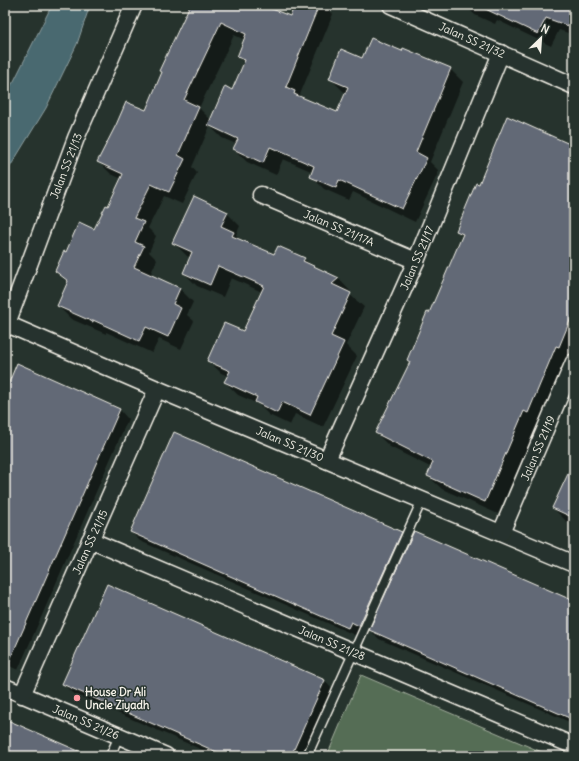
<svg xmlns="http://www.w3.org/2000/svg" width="579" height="761" font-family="Delius,sans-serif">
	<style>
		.green { fill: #546d54; stroke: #a4af9e }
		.water { fill: #4a6970; stroke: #8e9fa0 }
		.shadow { fill: #0007; fill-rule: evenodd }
		.building { fill: #626976; stroke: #f4f1e8 }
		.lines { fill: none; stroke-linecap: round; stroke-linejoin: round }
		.service-casing { stroke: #f4f1e8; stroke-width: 11 }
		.minor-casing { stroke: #f4f1e8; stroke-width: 19 }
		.service { stroke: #26332d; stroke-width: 8 }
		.minor { stroke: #26332d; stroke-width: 16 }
		.poi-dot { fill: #ff9aa2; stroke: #26332d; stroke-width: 1.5 }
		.labels { text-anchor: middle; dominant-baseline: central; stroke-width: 3; stroke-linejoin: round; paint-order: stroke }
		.street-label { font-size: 11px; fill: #f4f1e8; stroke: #26332d }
		.poi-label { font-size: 11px; font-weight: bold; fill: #f4f1e8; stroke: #26332d; text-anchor: start }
	</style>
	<rect width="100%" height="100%" fill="#26332d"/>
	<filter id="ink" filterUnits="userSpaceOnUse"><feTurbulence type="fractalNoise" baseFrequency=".025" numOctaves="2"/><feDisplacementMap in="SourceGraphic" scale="8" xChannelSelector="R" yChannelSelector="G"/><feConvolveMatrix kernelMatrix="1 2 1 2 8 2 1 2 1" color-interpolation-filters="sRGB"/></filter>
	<g filter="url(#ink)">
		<polygon class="green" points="361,675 551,756 327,756"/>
		<polygon class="water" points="52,5 90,5 77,44 46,108 5,175 5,94 14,81"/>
		<g class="shadow">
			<path d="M188,5H265L264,7L291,18L296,5H324L333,14L299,97L337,114L346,93L343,91L330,78L363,59L403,53L450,69L463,82L430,162L439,171L415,222L353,192L349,200L324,189L311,176L313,172L283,159L276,175L247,162L234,149L236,144L222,138L210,126L192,167L197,173L182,204L164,196L148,228L156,236L149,252L157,260L150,275L180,289L193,302L187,315L194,321L181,349L159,339L152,353L106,332V334L71,319L58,306L68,283L56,270L66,253L95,230L109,207L122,179L111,174L98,161L146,112L163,73L160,71L190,8L188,6ZM234,35L245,40L238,57L245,63L232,91L211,120L199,108Z"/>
			<polygon points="465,5 574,5 574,35 559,30 551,46 497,20 495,24 475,15"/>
			<polygon points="574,146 574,356 542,426 538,424 498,514 442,489 428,476 432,468 390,447 376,433 411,363 408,360 430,315 463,236 457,231 479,185"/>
			<polygon points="227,213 240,226 236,235 242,241 275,256 304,259 312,266 339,279 351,292 349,294 364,307 346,345 357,356 323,427 295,414 290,425 269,415 258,404 238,395 225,382 228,376 221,373 208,360 244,333 262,292 231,278 223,297 197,286 184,273 191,258 187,256 174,243"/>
			<polygon points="5,394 120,410 128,419 18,670 5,664"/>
			<polygon points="574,463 574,525 566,521 553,508"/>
			<polygon points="131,532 401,533 410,542 574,602 574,724 379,639 370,630 368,634 360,630 357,636 140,541"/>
			<polygon points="108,585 325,681 333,690 304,756 216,756 72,693 64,684"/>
		</g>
		<g class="building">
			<polygon points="190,5 262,5 290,16 295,5 319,5 286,87 295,91 294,94 337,112 348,87 329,79 341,49 362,58 371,38 402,51 403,48 451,68 416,152 427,158 402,209 339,180 336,188 310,177 314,166 270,147 263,163 233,149 238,139 208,125 225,86 232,90 245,60 237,57 246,34 221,22 184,100 199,107 178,155 185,159 169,192 151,184 134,218 144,222 135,242 144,246 134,267 180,288 173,304 181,308 168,337 146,327 139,341 93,320 93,322 57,306 68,281 55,271 64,251 66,252 79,222 94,229 106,205 108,206 123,174 97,162 116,125 126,102 146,110 162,72 159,71"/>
			<polygon points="477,5 574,5 574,28 546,18 538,34"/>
			<polygon points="507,116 574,146 574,311 559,347 556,346 528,413 524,411 485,502 427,476 433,462 375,433 410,362 407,360 427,312 429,313 463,234 456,231 476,183 479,184"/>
			<polygon points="194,196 228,212 221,226 234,232 232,236 274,254 278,246 305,258 303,261 339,278 332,284 351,293 331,336 344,342 310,415 282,402 277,413 255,402 257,397 224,382 230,371 207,361 224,323 243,331 264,286 218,266 210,285 183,273 192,252 172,243"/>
			<polygon points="17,363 120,409 5,671 5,392"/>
			<polygon points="174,432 402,532 359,626 351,622 348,628 130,532"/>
			<polygon points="574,461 574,518 552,508"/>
			<polygon points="414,531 574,601 574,720 369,630"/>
			<polygon points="107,584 325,680 291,756 226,756 62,684"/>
			<polygon points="5,719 90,756 5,756"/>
		</g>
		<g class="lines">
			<g class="service-casing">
				<g id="service">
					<polyline points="110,756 119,736"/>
					<polyline points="307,756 422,500"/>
				</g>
			</g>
			<g class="minor-casing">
				<g id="minor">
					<polyline points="391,5 574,86"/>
					<polyline points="261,195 416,261"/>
					<polyline points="7,324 157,389 574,564"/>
					<polyline points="5,329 76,138 134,5"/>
					<polyline points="327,460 416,261 501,53"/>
					<polyline points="501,533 574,362"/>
					<polyline points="90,540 574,746"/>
					<polyline points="5,687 166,756"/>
					<polyline points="22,695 157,389"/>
				</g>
			</g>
			<use href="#service" class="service"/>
			<use href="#minor" class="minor"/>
		</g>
	</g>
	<circle class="poi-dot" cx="77" cy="698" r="4"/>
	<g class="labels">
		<g class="street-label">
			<text transform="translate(472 40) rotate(24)">Jalan SS 21/32</text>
			<text transform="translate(66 166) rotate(-69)">Jalan SS 21/13</text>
			<text transform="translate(339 228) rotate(23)">Jalan SS 21/17A</text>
			<text transform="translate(417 258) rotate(-67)">Jalan SS 21/17</text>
			<text transform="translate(290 444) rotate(23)">Jalan SS 21/30</text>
			<text transform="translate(538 448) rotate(-67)">Jalan SS 21/19</text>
			<text transform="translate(90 542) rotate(-66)">Jalan SS 21/15</text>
			<text transform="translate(332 643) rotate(23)">Jalan SS 21/28</text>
			<text transform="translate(86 722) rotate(23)">Jalan SS 21/26</text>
		</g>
		<g class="poi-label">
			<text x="85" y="692">House Dr Ali<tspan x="85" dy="13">Uncle Ziyadh</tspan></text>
		</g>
	</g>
	<rect width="579" height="761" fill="none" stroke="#26332d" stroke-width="20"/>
	<rect x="10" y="10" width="559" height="741" fill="none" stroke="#f4f1e8" stroke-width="1.5" filter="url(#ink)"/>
	<g transform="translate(541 38) rotate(25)" stroke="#26332d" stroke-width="3" paint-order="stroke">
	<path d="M0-3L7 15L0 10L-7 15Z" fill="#f4f1e8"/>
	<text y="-6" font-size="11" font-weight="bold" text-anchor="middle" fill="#f4f1e8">N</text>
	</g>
</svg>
